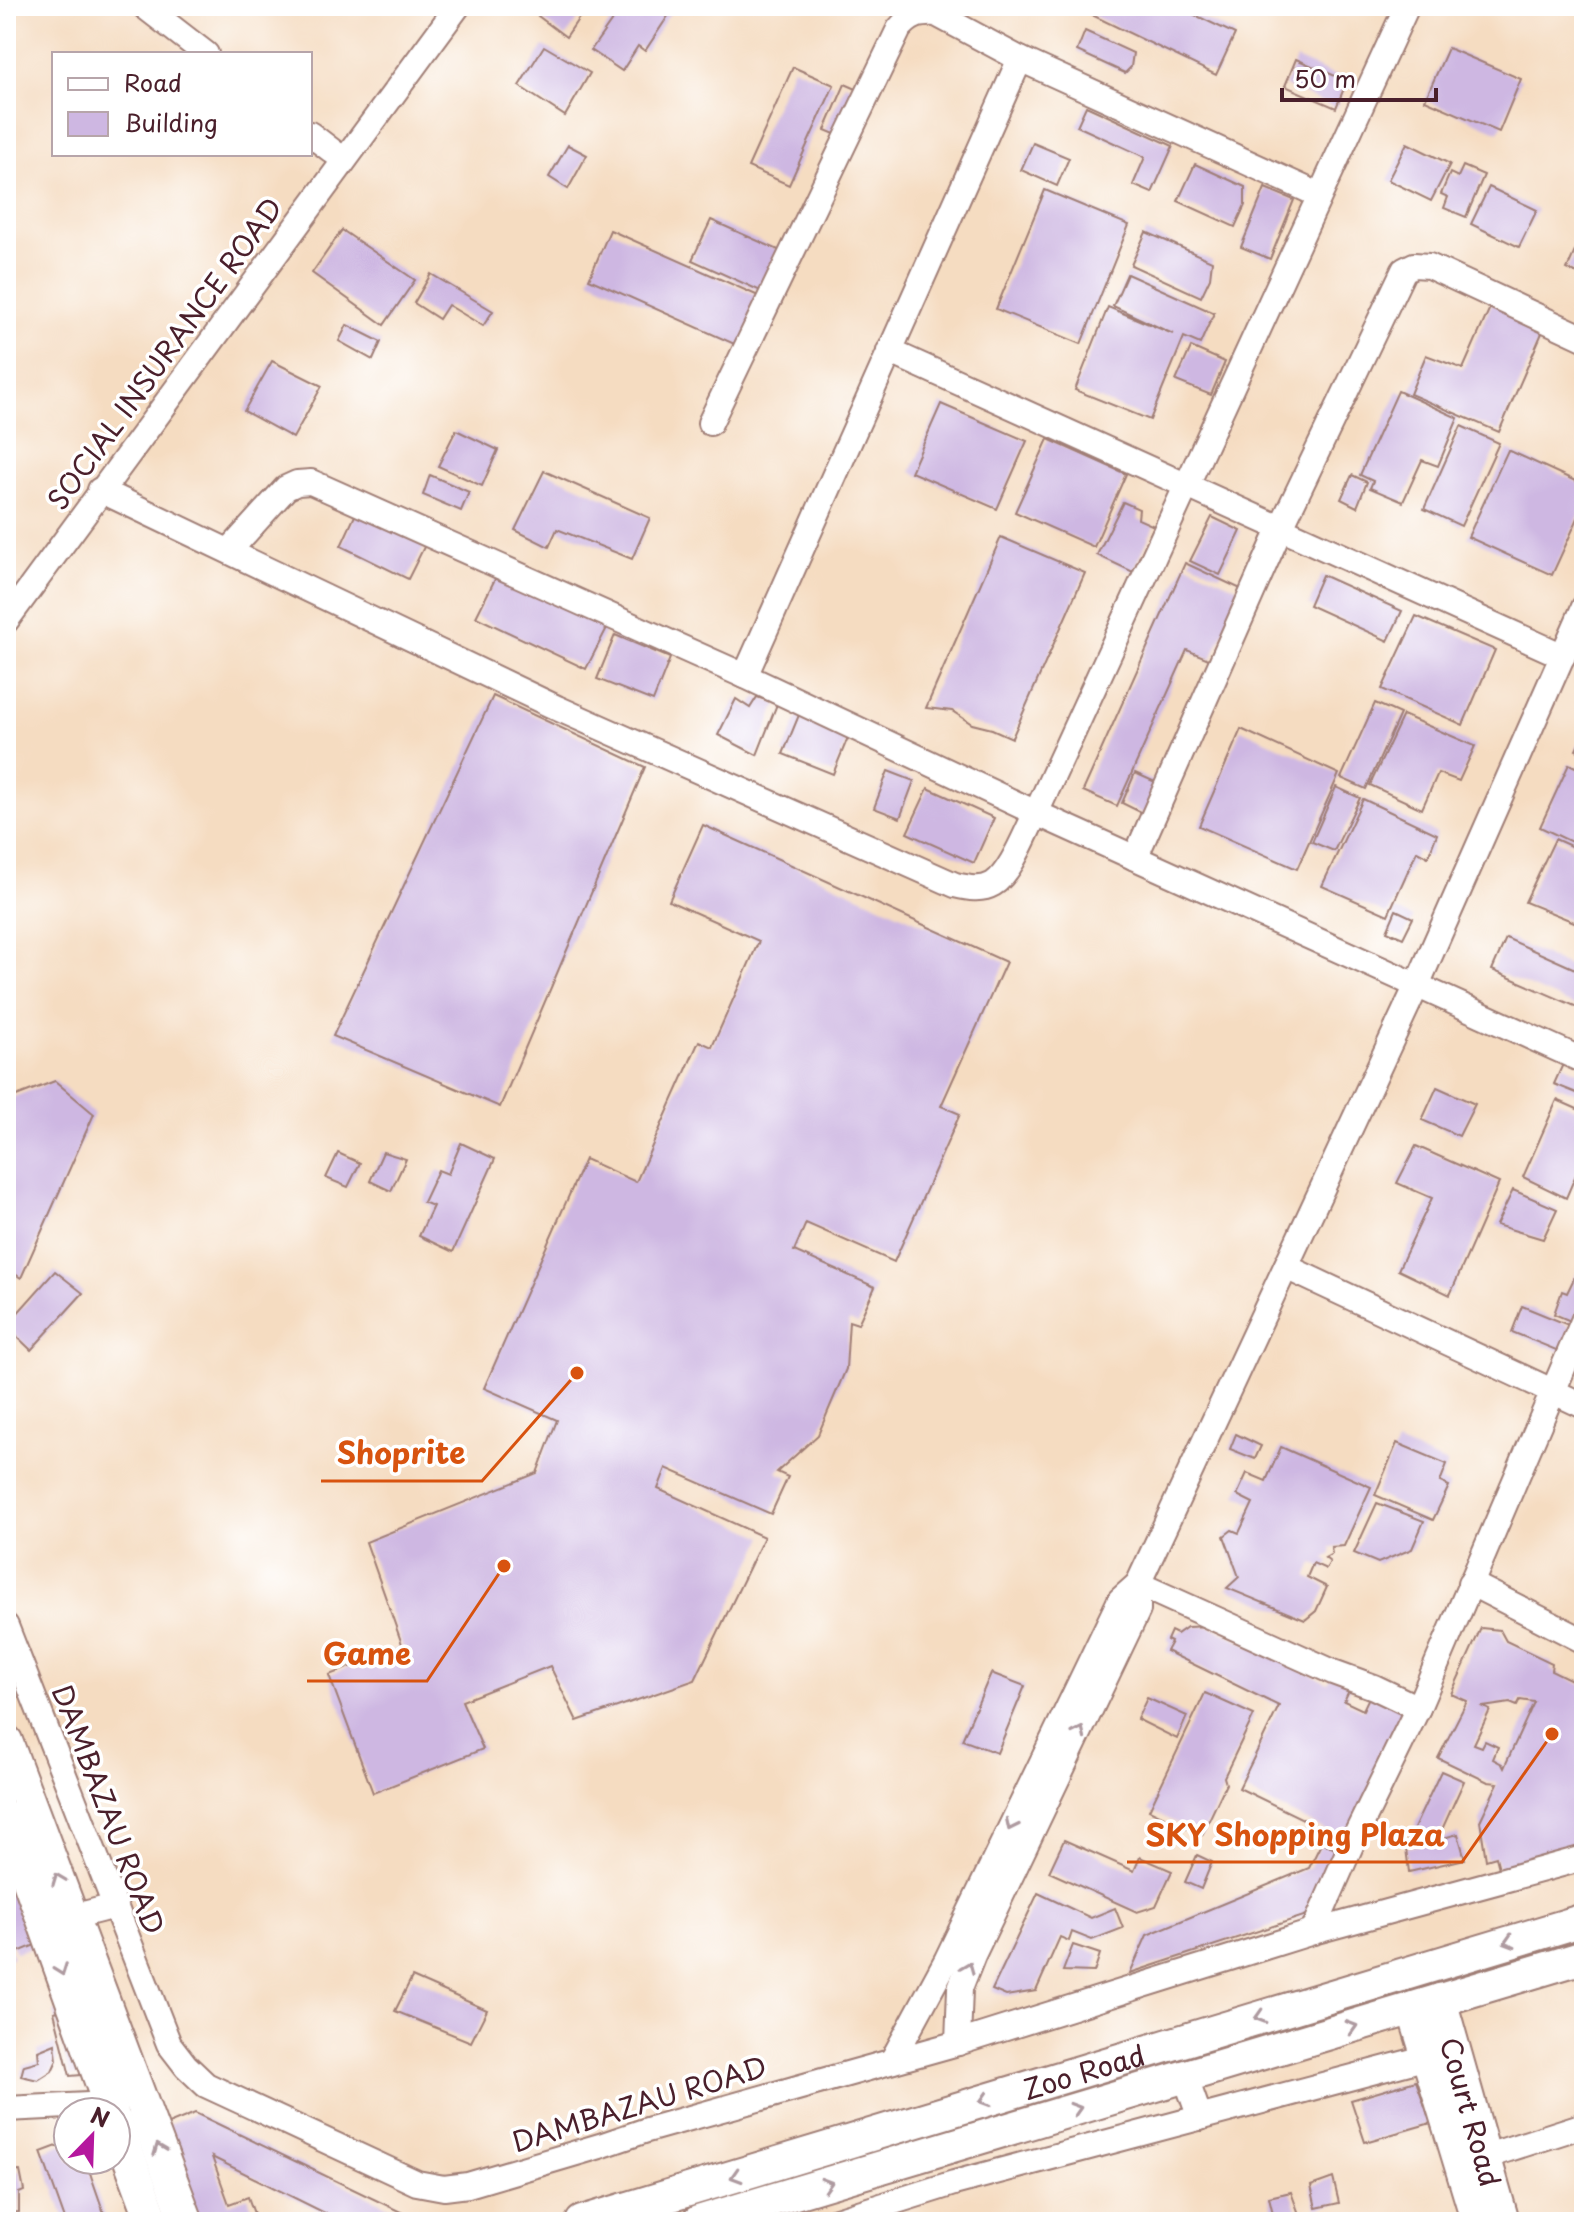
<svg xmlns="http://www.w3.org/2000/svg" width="1590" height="2228" font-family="'Playpen Sans',sans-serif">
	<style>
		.building { fill: #ceb7e2; fill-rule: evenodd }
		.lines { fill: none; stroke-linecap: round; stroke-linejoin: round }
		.street-casing { stroke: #a07e76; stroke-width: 28 }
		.secondary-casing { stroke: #a07e76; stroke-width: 36 }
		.street { stroke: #fff; stroke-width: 24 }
		.secondary { stroke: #fff; stroke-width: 32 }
		.oneway { stroke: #ae9aa0 }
		.labels { text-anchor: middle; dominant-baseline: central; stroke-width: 7; stroke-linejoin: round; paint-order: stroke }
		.street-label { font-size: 28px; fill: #4a1f2b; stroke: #fff }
		.leader { fill: none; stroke: #d8530f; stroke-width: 3 }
		.callout-dot { fill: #d8530f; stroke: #fff; stroke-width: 3 }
		.callout-label { font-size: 30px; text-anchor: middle; font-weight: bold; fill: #d8530f; stroke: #fff; stroke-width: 7; stroke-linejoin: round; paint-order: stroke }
	</style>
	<rect width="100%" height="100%" fill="#fff"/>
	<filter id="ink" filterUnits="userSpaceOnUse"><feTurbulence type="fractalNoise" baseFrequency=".0125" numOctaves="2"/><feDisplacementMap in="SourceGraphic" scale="16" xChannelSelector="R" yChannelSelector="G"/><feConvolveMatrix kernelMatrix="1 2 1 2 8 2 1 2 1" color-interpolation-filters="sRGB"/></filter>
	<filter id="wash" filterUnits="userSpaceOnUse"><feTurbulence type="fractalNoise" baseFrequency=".006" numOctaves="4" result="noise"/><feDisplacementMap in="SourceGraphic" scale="32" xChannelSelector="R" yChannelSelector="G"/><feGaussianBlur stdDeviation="1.8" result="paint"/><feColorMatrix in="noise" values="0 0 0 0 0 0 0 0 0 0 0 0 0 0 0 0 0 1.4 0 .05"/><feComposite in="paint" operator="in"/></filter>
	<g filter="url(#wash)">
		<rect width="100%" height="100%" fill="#f5dcc1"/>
		<g id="blocks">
			<g class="building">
				<polygon points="544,6 587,6 566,37 538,16"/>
				<polygon points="622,6 659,6 670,13 645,51 638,46 622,71 591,50"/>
				<polygon points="1096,6 1176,6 1235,34 1216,75 1092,15"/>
				<polygon points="1575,6 1584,6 1584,14 1573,11"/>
				<polygon points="1085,31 1133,53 1131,67 1125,73 1077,51"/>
				<polygon points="544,46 590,73 565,116 519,86"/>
				<polygon points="1448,48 1521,79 1499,132 1425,100"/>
				<polygon points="1296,59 1347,81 1336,108 1285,86"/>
				<polygon points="793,67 834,85 789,185 748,167"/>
				<polygon points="845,84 861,91 837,135 825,130"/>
				<polygon points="1086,106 1173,146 1152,193 1133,185 1145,157 1077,126"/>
				<polygon points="1033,143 1069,158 1057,186 1021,170"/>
				<polygon points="1407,143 1450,164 1431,201 1388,180"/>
				<polygon points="568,145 587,155 568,189 549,177"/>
				<polygon points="1195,164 1245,187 1245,205 1235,227 1178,201"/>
				<polygon points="1463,166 1484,175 1466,217 1444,208 1448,197 1441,194 1450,173 1458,177"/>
				<polygon points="1489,187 1537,210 1519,247 1471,224"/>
				<polygon points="1265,188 1294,200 1270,259 1241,247"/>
				<polygon points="1045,190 1129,225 1081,344 996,309"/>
				<polygon points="711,220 783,252 765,293 692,260"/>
				<polygon points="342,230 415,280 384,325 312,273"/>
				<polygon points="610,230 763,298 741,347 589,279"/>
				<polygon points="1584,231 1584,277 1567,269"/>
				<polygon points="1146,232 1212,261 1210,278 1201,297 1131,265"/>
				<polygon points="431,274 493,311 483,326 448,305 439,319 414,303"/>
				<polygon points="1127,274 1214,313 1200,344 1184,337 1150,420 1075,390 1108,307 1173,334 1113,306"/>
				<polygon points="1492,303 1545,326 1499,432 1410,394 1426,355 1463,369"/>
				<polygon points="347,325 381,342 373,360 339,341"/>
				<polygon points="1191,347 1225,362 1211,395 1176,381"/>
				<polygon points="272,361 322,386 293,438 244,411"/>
				<polygon points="1398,391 1458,418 1438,466 1422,460 1403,502 1370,488 1373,481 1360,475"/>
				<polygon points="941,404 1027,441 997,509 911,472"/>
				<polygon points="1461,426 1499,443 1461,526 1424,509"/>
				<polygon points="456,430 498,450 482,486 438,466"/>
				<polygon points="1048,439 1126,474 1094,547 1015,512"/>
				<polygon points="1508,450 1584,485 1584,505 1552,575 1468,537"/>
				<polygon points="544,471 650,518 632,559 557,529 549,547 515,530"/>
				<polygon points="430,475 469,492 461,511 423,495"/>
				<polygon points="1352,475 1367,482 1357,507 1341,499"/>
				<polygon points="1123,502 1139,509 1138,519 1154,526 1133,572 1097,555"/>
				<polygon points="357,511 426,543 408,579 341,546"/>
				<polygon points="1212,517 1241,531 1220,575 1190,561"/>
				<polygon points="1001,537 1085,573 1012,738 992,729 972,724 952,711 926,708"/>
				<polygon points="1185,563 1243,590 1211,660 1187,650 1117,806 1083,791"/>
				<polygon points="499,571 610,622 586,669 476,617"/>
				<polygon points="1322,575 1402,611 1388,641 1309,605"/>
				<polygon points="1416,616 1495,650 1463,725 1382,689"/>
				<polygon points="615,635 670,658 653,701 597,679"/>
				<polygon points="493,696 645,767 500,1107 333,1036"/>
				<polygon points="757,697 777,704 757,755 718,735 736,699 750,708"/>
				<polygon points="1375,703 1400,714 1366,789 1341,778"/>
				<polygon points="801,710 851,730 833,774 783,754"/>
				<polygon points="1403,715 1475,746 1459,781 1438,773 1422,809 1370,785"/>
				<polygon points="1241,729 1339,774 1297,869 1199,826"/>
				<polygon points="1584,734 1584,753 1576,750"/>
				<polygon points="1569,764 1584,771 1584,848 1540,827"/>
				<polygon points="888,771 914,781 900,818 874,808"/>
				<polygon points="1135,773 1162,785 1148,816 1122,803"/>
				<polygon points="1336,787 1360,798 1334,851 1312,842"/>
				<polygon points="928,788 994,818 974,863 907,833"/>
				<polygon points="1363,799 1437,834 1428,857 1417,851 1388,915 1322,886"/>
				<polygon points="703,825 1006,962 941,1106 960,1114 894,1262 806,1223 794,1251 875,1287 858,1324 849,1321 846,1369 818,1435 777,1472 788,1477 771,1514 666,1468 658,1489 764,1537 695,1680 577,1721 550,1666 462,1701 483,1749 373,1793 329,1675 403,1647 366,1542 537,1473 557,1420 484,1388 585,1159 636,1182 699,1041 712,1047 759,941 669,901"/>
				<polygon points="1555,839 1584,852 1584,926 1525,902"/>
				<polygon points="1396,910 1413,918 1403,938 1387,931"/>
				<polygon points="1506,938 1584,973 1584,1010 1492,970"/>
				<polygon points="1563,1064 1584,1074 1584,1096 1554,1084"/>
				<polygon points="55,1081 94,1114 21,1278 6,1268 6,1100"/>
				<polygon points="1437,1087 1475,1104 1459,1136 1422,1120"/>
				<polygon points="1557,1100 1584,1112 1584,1156 1566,1198 1523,1177"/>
				<polygon points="461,1143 495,1159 453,1252 419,1236 433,1206 423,1202 438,1170 448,1174"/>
				<polygon points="1416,1146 1499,1183 1450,1295 1398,1270 1432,1198 1397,1183"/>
				<polygon points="383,1152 406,1159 391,1191 370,1181"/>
				<polygon points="338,1153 360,1163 348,1187 326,1178"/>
				<polygon points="1513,1190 1557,1209 1543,1239 1496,1225"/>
				<polygon points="1584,1258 1584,1297 1573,1322 1554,1314 1562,1291 1567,1293"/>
				<polygon points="55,1271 83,1293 31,1350 6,1326"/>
				<polygon points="1522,1306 1571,1326 1561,1352 1512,1332"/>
				<polygon points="1236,1434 1261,1446 1255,1459 1230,1449"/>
				<polygon points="1397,1443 1447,1464 1440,1482 1449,1486 1433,1520 1375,1495"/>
				<polygon points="1281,1447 1371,1487 1344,1546 1331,1547 1332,1554 1325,1558 1330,1562 1326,1569 1313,1563 1307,1577 1327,1587 1316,1611 1305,1620 1227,1588 1239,1577 1224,1536 1232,1530 1239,1533 1253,1503 1237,1495 1247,1473 1266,1481"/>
				<polygon points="1377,1503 1424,1521 1412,1549 1378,1563 1354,1553"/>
				<polygon points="1210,1626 1328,1683 1333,1672 1353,1682 1344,1701 1363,1710 1374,1687 1418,1708 1352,1843 1239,1788 1279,1706 1166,1651 1171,1642 1167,1640 1171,1631 1177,1634 1187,1627"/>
				<path d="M1481,1628L1500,1630L1506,1641L1552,1663L1551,1670L1584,1686V1851L1501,1876L1496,1857L1486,1860L1480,1821L1498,1783L1488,1782L1438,1758L1467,1701L1451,1694ZM1520,1700L1534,1702L1504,1768L1502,1764L1493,1759L1498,1747L1485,1741L1482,1747L1474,1744L1490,1710L1483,1707L1510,1703L1517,1706Z"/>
				<polygon points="991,1673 1025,1686 997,1753 962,1740"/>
				<polygon points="1205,1693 1254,1715 1224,1777 1226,1784 1202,1835 1149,1810"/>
				<polygon points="1147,1698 1187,1716 1177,1739 1137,1719"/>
				<polygon points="1441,1771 1464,1781 1440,1834 1408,1841"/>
				<polygon points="1458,1834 1465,1859 1409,1872 1406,1848"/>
				<polygon points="1064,1840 1134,1871 1140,1857 1172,1871 1156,1906 1137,1912 1049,1872"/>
				<polygon points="1322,1842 1343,1854 1313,1913 1130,1973 1147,1935 1309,1868"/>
				<polygon points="1197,1855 1212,1862 1201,1889 1185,1882"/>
				<polygon points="23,1879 45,1941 16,1953 6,1932 6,1886"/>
				<polygon points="1038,1893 1091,1918 1115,1908 1123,1928 1092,1940 1072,1932 1069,1941 1060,1937 1036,1991 1006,1996 992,1990"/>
				<polygon points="6,1939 13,1957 6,1960"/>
				<polygon points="1073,1945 1100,1954 1094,1972 1063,1971"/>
				<polygon points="412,1977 487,2010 471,2042 395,2011"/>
				<polygon points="71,2008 94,2074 70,2076 54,2012"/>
				<polygon points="55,2044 57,2060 52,2071 38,2080 21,2076 24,2065 39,2061 38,2051"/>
				<polygon points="1416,2081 1431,2123 1365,2142 1351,2100"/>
				<polygon points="195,2113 405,2214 408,2222 343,2222 212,2157 229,2204 248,2197 257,2222 199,2222 161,2127"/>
				<polygon points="68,2142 68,2160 106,2160 109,2167 90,2173 107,2222 66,2222 41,2152"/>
				<polygon points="20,2171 24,2191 19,2193 19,2212 6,2213 6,2172"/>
				<polygon points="1333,2178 1339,2203 1316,2208 1311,2186"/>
				<polygon points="1291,2192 1300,2217 1275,2222 1269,2197"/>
				<polygon points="1341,2215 1343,2222 1318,2222 1318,2221"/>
			</g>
		</g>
	</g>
	<g filter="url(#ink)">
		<use href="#blocks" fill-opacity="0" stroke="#a07e76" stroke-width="2"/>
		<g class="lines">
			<g class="street-casing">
				<g id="street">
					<polyline points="144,6 206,54"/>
					<polyline points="310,134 344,160"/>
					<polyline points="889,351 1563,656"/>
					<path d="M710,423L899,29C910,16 918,13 936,14L1020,59L1319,195"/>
					<path d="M100,490L557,708L955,885C968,888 981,891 993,884C1011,873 1026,832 1036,813L1407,6"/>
					<polyline points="229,551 286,488 297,483 311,482 745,676 1036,813 1584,1061"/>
					<polyline points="6,621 458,6"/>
					<polyline points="745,676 1020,59"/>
					<polyline points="1135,858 1281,527 1404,270 1414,265 1429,266 1584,338"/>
					<polyline points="1286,1267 1584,1406"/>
					<polyline points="1470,1583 1584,1641"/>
					<polyline points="1138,1584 1333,1672 1374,1687 1418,1708"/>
					<polyline points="6,1626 169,2044 186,2066 206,2085 417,2183 444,2188 468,2185 600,2146 647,2130 958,2043 1313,1932 1584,1858"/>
					<polyline points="72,1917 115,1906"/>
					<polyline points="1313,1932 1352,1843 1418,1708 1584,1319"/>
					<polyline points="958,2043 960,1988 973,1955 1138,1610 1138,1584"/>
					<polyline points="892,2061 946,1961 1120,1600 1138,1584 1417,985 1584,607"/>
					<polyline points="1185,2076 1200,2118"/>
					<polyline points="6,2109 109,2104"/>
					<polyline points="1484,2157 1584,2125"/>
					<polyline points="830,2222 954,2183 1428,2057"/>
				</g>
			</g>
			<g class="secondary-casing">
				<g id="secondary">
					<polyline points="6,1741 187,2222"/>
					<polyline points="6,1817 112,2112"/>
					<path id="s1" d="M1440,2000L1503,2222"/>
					<polyline points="1413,2008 1478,2222"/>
					<polyline points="116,2122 153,2222"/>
					<path id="s2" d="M582,2222L1584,1920"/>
					<polyline points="698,2222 1584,1957"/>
				</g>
			</g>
			<use href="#street" class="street"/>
			<use href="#secondary" class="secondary"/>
		</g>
		<defs><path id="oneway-chevron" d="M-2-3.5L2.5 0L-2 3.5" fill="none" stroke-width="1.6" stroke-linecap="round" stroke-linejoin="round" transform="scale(2)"/></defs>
		<g class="oneway">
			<use href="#oneway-chevron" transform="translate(1080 1732) rotate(-64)"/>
			<use href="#oneway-chevron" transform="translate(1011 1825) rotate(116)"/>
			<use href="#oneway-chevron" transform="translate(58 1879) rotate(-111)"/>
			<use href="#oneway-chevron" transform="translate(1509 1942) rotate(163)"/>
			<use href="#oneway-chevron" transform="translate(968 1967) rotate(-68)"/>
			<use href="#oneway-chevron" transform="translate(61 1970) rotate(70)"/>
			<use href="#oneway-chevron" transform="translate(1260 2017) rotate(163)"/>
			<use href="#oneway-chevron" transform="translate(1352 2027) rotate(-17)"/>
			<use href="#oneway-chevron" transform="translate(985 2100) rotate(163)"/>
			<use href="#oneway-chevron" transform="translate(1076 2109) rotate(-17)"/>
			<use href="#oneway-chevron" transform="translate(159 2149) rotate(-111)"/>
			<use href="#oneway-chevron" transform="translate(736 2176) rotate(163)"/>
			<use href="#oneway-chevron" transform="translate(827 2184) rotate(-17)"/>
		</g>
	</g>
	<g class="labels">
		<g class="street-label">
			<text transform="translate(164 353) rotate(-54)">SOCIAL INSURANCE ROAD</text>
			<text transform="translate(109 1809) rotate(69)">DAMBAZAU ROAD</text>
			<text stroke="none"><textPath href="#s2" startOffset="524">Zoo Road</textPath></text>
			<text transform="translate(639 2103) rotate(-17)">DAMBAZAU ROAD</text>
			<text stroke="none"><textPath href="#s1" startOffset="116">Court Road</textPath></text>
		</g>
	</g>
	<path class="leader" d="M577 1373L482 1481H321M504 1566L427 1681H307M1552 1734L1462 1862H1127"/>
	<g class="callout-dot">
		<circle cx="577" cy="1373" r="8"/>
		<circle cx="504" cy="1566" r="8"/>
		<circle cx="1552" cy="1734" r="8"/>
	</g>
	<g class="callout-label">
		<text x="401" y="1464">Shoprite</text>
		<text x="367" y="1665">Game</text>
		<text x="1295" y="1846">SKY Shopping Plaza</text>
	</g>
	<rect width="1590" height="2228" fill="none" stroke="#fff" stroke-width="32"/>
	<rect x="52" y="52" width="260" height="104" fill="#ffffff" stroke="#b7a5aa" stroke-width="2"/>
	<rect x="68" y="78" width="40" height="12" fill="#ffffff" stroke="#b7a5aa" stroke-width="2"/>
	<text x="124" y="92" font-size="24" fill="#4a1f2b">Road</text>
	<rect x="68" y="112" width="40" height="24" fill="#ceb7e2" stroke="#b7a5aa" stroke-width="2"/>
	<text x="124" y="132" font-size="24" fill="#4a1f2b">Building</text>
	<g transform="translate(92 2136) rotate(23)"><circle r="38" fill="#ffffff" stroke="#b7a5aa" stroke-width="2"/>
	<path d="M0-6L14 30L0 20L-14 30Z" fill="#b5179e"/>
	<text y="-12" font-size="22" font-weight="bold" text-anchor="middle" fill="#4a1f2b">N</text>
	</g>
	<path d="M1282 88v12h154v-12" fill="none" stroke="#4a1f2b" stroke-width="4"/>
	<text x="1294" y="88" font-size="24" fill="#4a1f2b" stroke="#ffffff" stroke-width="6" paint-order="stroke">50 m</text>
</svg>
